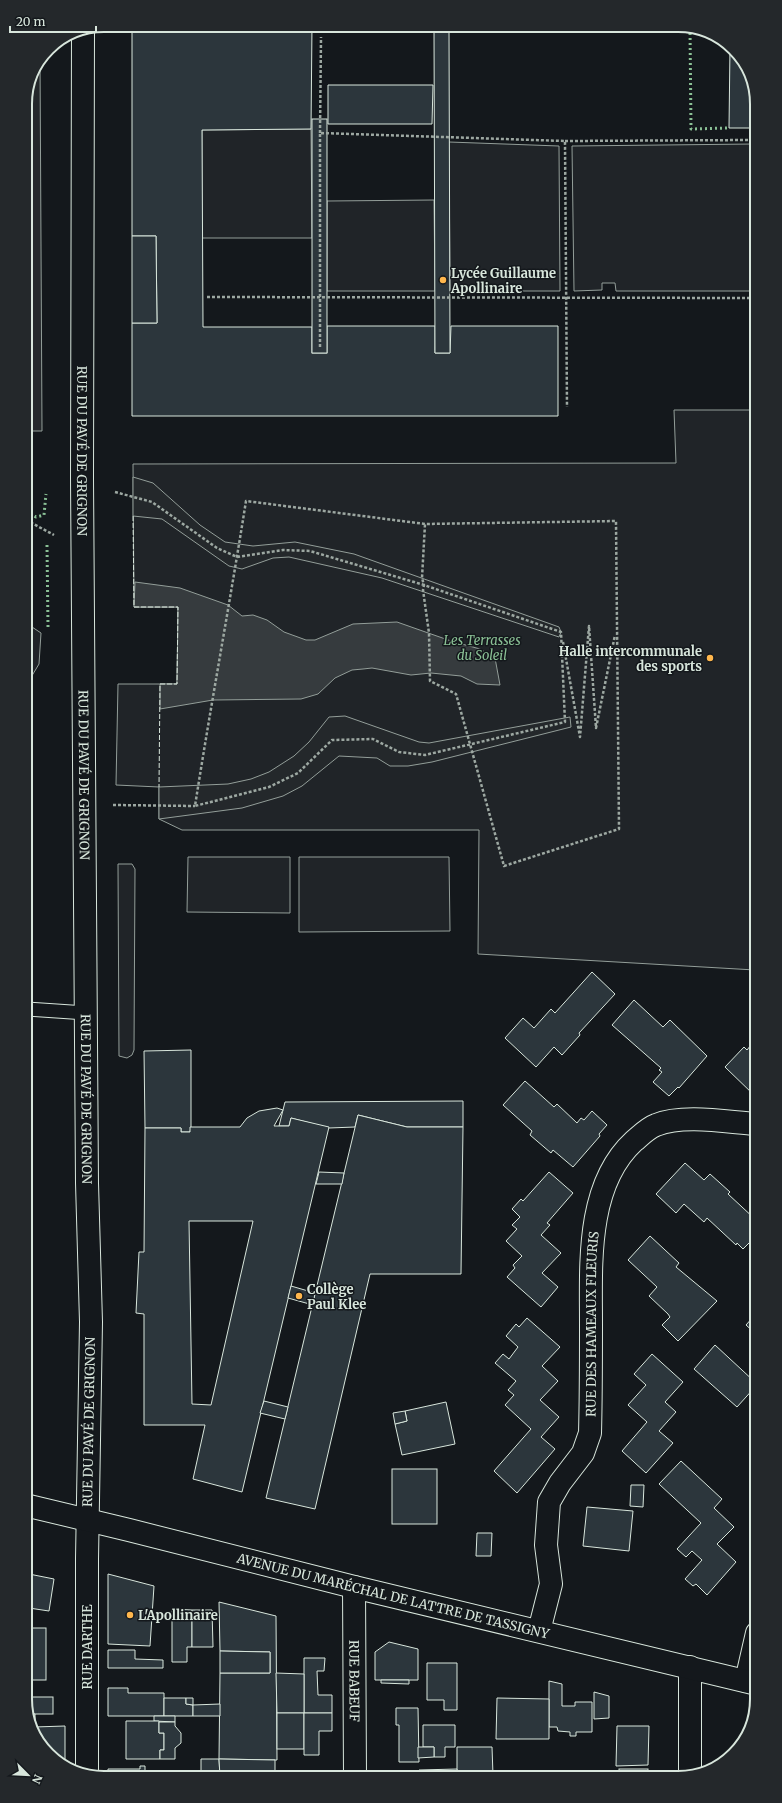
<svg xmlns="http://www.w3.org/2000/svg" width="782" height="1803" font-family="Merriweather,serif">
	<style>
		.green { fill: #202428; stroke: #939e99 }
		.parking { fill: #24282b; stroke: #939e99 }
		.water { fill: #363b3e; stroke: #939e99 }
		.building { fill: #2c363c; stroke: #d8e6dc; fill-rule: evenodd }
		.lines { fill: none; stroke-linecap: round; stroke-linejoin: round }
		.lane-casing { stroke: #d8e6dc; stroke-width: 15 }
		.street-casing { stroke: #d8e6dc; stroke-width: 24 }
		.secondary-casing { stroke: #d8e6dc; stroke-width: 24 }
		.path { stroke: #9da8a2; stroke-width: 2.5; stroke-dasharray: 3 2; stroke-linecap: butt }
		.lane { stroke: #14181c; stroke-width: 13 }
		.street { stroke: #14181c; stroke-width: 22 }
		.secondary { stroke: #14181c; stroke-width: 22 }
		.hedge { stroke: #8ac095; stroke-width: 3; stroke-dasharray: 2 3; stroke-linecap: butt }
		.fence { stroke: #d8e6dc; stroke-width: 1; stroke-dasharray: 5 2; stroke-linecap: butt }
		.poi-dot { fill: #ffb74d; stroke: #14181c; stroke-width: 1.5 }
		.labels { text-anchor: middle; dominant-baseline: central; stroke-width: 3; stroke-linejoin: round; paint-order: stroke }
		.poi-label { font-size: 13px; font-weight: bold; fill: #d8e6dc; stroke: #14181c; text-anchor: start }
		.street-label { font-size: 13px; fill: #d8e6dc; stroke: #14181c }
		.park-label { font-size: 13px; font-style: italic; fill: #8ac095; stroke: #14181c }
		.rim { fill: none; stroke: #d8e6dc; stroke-width: 2 }
	</style>
	<rect width="100%" height="100%" fill="#14181c"/>
	<g class="green">
		<polygon points="311,129 312,238 202,238 202,130"/>
		<polygon points="449,142 559,146 560,291 450,291"/>
		<polygon points="753,144 753,291 616,291 615,283 602,283 602,290 574,291 572,146"/>
		<polygon points="434,200 435,291 327,291 327,201"/>
		<polygon points="674,410 754,410 755,970 478,954 479,830 182,830 159,819 159,787 116,785 118,684 177,684 178,607 134,607 133,464 676,463"/>
		<polygon points="29,625 41,633 39,664 27,684 26,628"/>
		<polygon points="188,857 290,857 290,913 187,912"/>
		<polygon points="299,857 449,857 450,931 299,932"/>
		<polygon points="118,864 132,864 135,869 134,1050 132,1055 127,1058 119,1056"/>
	</g>
	<g class="parking">
		<polygon points="40,59 42,431 26,431 25,99 33,69"/>
		<polygon points="133,477 153,483 200,525 225,542 253,546 295,542 354,554 559,627 561,632 559,637 382,578 289,557 273,558 242,569 229,566 162,519 133,516"/>
		<polygon points="345,716 419,742 429,743 570,717 571,727 432,762 408,766 390,766 377,758 339,756 302,786 283,796 242,808 159,819 159,787 228,784 251,779 269,772 294,756 309,742 329,717"/>
	</g>
	<polygon class="water" points="135,582 180,588 228,605 242,616 253,615 267,620 284,632 306,640 315,640 353,624 397,622 451,641 480,649 495,658 500,685 477,684 461,676 431,673 411,675 372,668 363,669 352,670 335,678 318,694 301,699 213,700 160,709 160,684 177,684 178,607 134,607"/>
	<g class="building">
		<polygon points="132,25 312,25 311,129 202,130 203,327 312,327 312,353 327,353 327,326 435,326 435,353 450,353 451,326 558,326 558,416 132,416 132,323 157,323 156,236 132,236"/>
		<polygon points="434,29 449,29 450,353 435,353"/>
		<polygon points="730,47 753,78 753,128 729,128"/>
		<polygon points="328,85 433,85 432,124 328,124"/>
		<rect x="312" y="119" width="15" height="234"/>
		<polygon points="132,236 156,236 157,323 132,323"/>
		<polygon points="592,972 615,994 579,1033 580,1035 562,1055 554,1047 536,1067 505,1038 523,1018 534,1028 551,1009 555,1013"/>
		<polygon points="634,1000 663,1027 670,1020 707,1056 679,1088 678,1087 669,1096 653,1082 662,1072 659,1070 661,1068 612,1025"/>
		<polygon points="755,1040 755,1096 725,1067 744,1047 747,1050"/>
		<polygon points="191,1050 191,1127 190,1132 181,1132 181,1128 145,1128 144,1051"/>
		<polygon points="525,1081 554,1107 557,1104 577,1123 581,1118 584,1120 592,1111 607,1125 599,1134 600,1136 573,1167 553,1150 551,1153 530,1135 532,1131 503,1105"/>
		<polygon points="463,1101 463,1127 407,1127 358,1115 355,1127 329,1128 291,1118 289,1126 279,1126 285,1102"/>
		<path d="M277,1108L283,1110L274,1126H289L291,1118L329,1127L242,1492L193,1479L205,1425H144V1314L136,1313L139,1252H144L145,1128H181V1132H190V1127H240L247,1118L259,1111ZM189,1221H253L211,1405L192,1404Z"/>
		<polygon points="358,1115 407,1127 463,1127 461,1274 370,1274 315,1509 266,1498"/>
		<polygon points="685,1163 704,1180 710,1174 730,1192 728,1194 756,1220 756,1223 749,1230 756,1236 743,1249 737,1243 736,1245 707,1218 704,1222 684,1204 676,1213 656,1194"/>
		<polygon points="319,1172 344,1173 342,1184 316,1184"/>
		<polygon points="549,1172 573,1193 547,1223 550,1225 541,1235 561,1253 542,1273 558,1287 541,1307 507,1277 515,1268 513,1265 522,1256 506,1241 517,1229 512,1225 520,1217 512,1209 521,1199 523,1201"/>
		<polygon points="650,1236 679,1263 676,1267 717,1301 678,1341 662,1325 670,1317 668,1314 649,1296 657,1287 628,1260"/>
		<polygon points="291,1286 315,1293 313,1305 288,1298"/>
		<polygon points="756,1309 756,1334 746,1325 754,1316 751,1314"/>
		<polygon points="527,1318 560,1347 542,1366 558,1381 540,1400 559,1417 541,1437 555,1449 517,1493 494,1471 531,1429 505,1405 514,1395 508,1390 516,1381 495,1363 503,1354 509,1359 518,1347 506,1336 516,1324 519,1327"/>
		<polygon points="715,1345 756,1383 756,1386 737,1407 694,1369"/>
		<polygon points="652,1354 683,1382 665,1402 676,1412 659,1431 673,1443 646,1473 622,1451 647,1422 628,1405 646,1385 634,1374"/>
		<polygon points="264,1401 288,1407 285,1419 260,1413"/>
		<polygon points="446,1402 455,1444 402,1455 395,1424 407,1421 405,1411"/>
		<polygon points="405,1411 407,1421 395,1424 393,1413"/>
		<polygon points="681,1461 722,1499 714,1508 734,1527 717,1544 736,1562 707,1595 696,1584 693,1586 685,1579 702,1560 692,1551 686,1557 677,1549 701,1523 659,1484"/>
		<rect x="392" y="1469" width="45" height="55"/>
		<polygon points="631,1485 644,1485 643,1507 630,1506"/>
		<polygon points="587,1507 633,1511 629,1551 583,1546"/>
		<polygon points="477,1533 492,1533 491,1556 476,1556"/>
		<polygon points="29,1574 54,1579 49,1611 29,1608"/>
		<polygon points="108,1574 154,1586 150,1646 108,1644"/>
		<polygon points="219,1602 276,1616 277,1760 219,1759 220,1673 270,1673 270,1652 220,1651"/>
		<polygon points="172,1609 192,1610 192,1647 187,1647 187,1662 172,1662"/>
		<polygon points="192,1610 212,1610 213,1647 192,1647"/>
		<rect x="29" y="1628" width="17" height="52"/>
		<polygon points="389,1642 418,1649 418,1680 375,1680 375,1652"/>
		<polygon points="108,1650 135,1650 135,1659 163,1660 163,1668 108,1668"/>
		<polygon points="220,1651 270,1652 270,1673 220,1673"/>
		<polygon points="304,1658 325,1658 324,1671 317,1671 318,1695 332,1695 332,1713 304,1713"/>
		<polygon points="427,1663 457,1663 457,1710 444,1710 444,1700 427,1700"/>
		<polygon points="276,1673 304,1674 304,1713 277,1713"/>
		<polygon points="381,1680 409,1680 409,1684 381,1683"/>
		<polygon points="549,1681 562,1684 562,1706 575,1706 575,1702 592,1702 592,1732 576,1732 576,1736 570,1736 570,1732 558,1731 557,1727 549,1727"/>
		<polygon points="108,1688 128,1688 128,1693 164,1693 164,1716 108,1716"/>
		<polygon points="594,1692 609,1696 609,1718 594,1719"/>
		<rect x="29" y="1697" width="24" height="17"/>
		<polygon points="164,1698 186,1698 186,1704 193,1705 193,1716 164,1716"/>
		<polygon points="186,1698 193,1698 193,1705 186,1704"/>
		<polygon points="497,1698 549,1699 549,1739 496,1739"/>
		<polygon points="220,1704 220,1716 193,1716 193,1705"/>
		<polygon points="396,1708 418,1708 419,1762 399,1762 399,1725 396,1725"/>
		<rect x="277" y="1713" width="27" height="36"/>
		<polygon points="304,1713 332,1713 332,1731 319,1731 319,1755 304,1755"/>
		<polygon points="29,1714 35,1714 35,1724 29,1725"/>
		<polygon points="154,1716 175,1716 175,1722 154,1721"/>
		<polygon points="126,1721 159,1721 159,1733 164,1733 164,1750 160,1750 160,1759 126,1759"/>
		<polygon points="159,1722 175,1722 175,1726 181,1733 181,1743 175,1748 175,1759 160,1759 160,1750 164,1750 164,1733 159,1733"/>
		<polygon points="423,1725 455,1725 455,1747 445,1747 445,1757 434,1757 434,1747 423,1747"/>
		<polygon points="65,1726 65,1759 54,1759 34,1732 34,1727"/>
		<polygon points="617,1726 649,1726 648,1765 616,1766"/>
		<polygon points="418,1747 434,1747 434,1757 418,1758"/>
		<polygon points="457,1747 492,1747 493,1775 457,1775"/>
		<polygon points="201,1759 219,1759 220,1777 201,1777"/>
		<polygon points="219,1759 275,1760 275,1777 220,1777"/>
		<polygon points="140,1766 145,1766 145,1777 108,1778 108,1769 140,1769"/>
		<polygon points="457,1769 457,1775 418,1776 419,1770"/>
		<rect x="619" y="1769" width="29" height="5"/>
	</g>
	<g class="lines">
		<g class="lane-casing">
			<polyline id="lane" points="27,1009 86,1013"/>
		</g>
		<g class="street-casing">
			<g id="street">
				<path id="s1" d="M83,29L82,478L87,1183L91,1322L87,1559V1774"/>
				<path id="s2" d="M354,1587L355,1776"/>
				<path id="s3" d="M539,1631L551,1584L546,1545L549,1502L560,1483L583,1453L590,1433C591,1397 591,1360 591,1324C591,1264 586,1185 634,1141C641,1135 648,1128 656,1125C683,1114 727,1122 755,1124"/>
				<polyline points="746,1681 757,1633"/>
				<polyline points="690,1774 690,1667"/>
			</g>
		</g>
		<g class="secondary-casing">
			<g id="secondary">
				<path id="s4" d="M29,1506L129,1530L354,1587L757,1684"/>
			</g>
		</g>
		<g class="path">
			<polyline points="320,133 321,37"/>
			<polyline points="565,141 753,140"/>
			<polyline points="207,297 753,298"/>
			<polyline points="320,347 320,133 565,141 567,407"/>
			<path d="M115,492L152,502L217,548L237,557L283,550L310,551L424,585L561,632L565,722L425,755L399,752L373,739L332,740L298,773L269,787L195,806C211,704 230,602 246,501L425,524L616,521L619,829L504,866L456,694L430,681L429,633L423,590L424,585L422,578L425,524"/>
			<polyline points="26,520 54,535"/>
			<polyline points="563,642 580,737 589,626 596,728 615,635"/>
			<polyline points="113,805 195,806"/>
		</g>
		<use href="#lane" class="lane"/>
		<use href="#street" class="street"/>
		<use href="#secondary" class="secondary"/>
		<g class="hedge">
			<polyline points="690,28 691,129 729,128"/>
			<polyline points="26,511 36,517 44,515 46,494"/>
			<polyline points="47,545 48,627"/>
		</g>
		<polyline class="fence" points="133,516 134,607 178,607 177,684 160,684 159,787"/>
	</g>
	<g class="poi-dot">
		<circle cx="443" cy="280" r="4"/>
		<circle cx="710" cy="658" r="4"/>
		<circle cx="299" cy="1296" r="4"/>
		<circle cx="130" cy="1615" r="4"/>
	</g>
	<g class="labels">
		<g class="poi-label">
			<text x="451" y="273">Lycée Guillaume<tspan x="451" dy="15">Apollinaire</tspan></text>
			<text x="702" y="651" text-anchor="end">Halle intercommunale<tspan x="702" dy="15">des sports</tspan></text>
			<text x="307" y="1289">Collège<tspan x="307" dy="15">Paul Klee</tspan></text>
			<text x="138" y="1615">L'Apollinaire</text>
		</g>
		<g class="street-label">
			<text stroke="none"><textPath href="#s1" startOffset="422">RUE DU PAVÉ DE GRIGNON</textPath></text>
			<text stroke="none"><textPath href="#s1" startOffset="746">RUE DU PAVÉ DE GRIGNON</textPath></text>
			<text stroke="none"><textPath href="#s1" startOffset="1070">RUE DU PAVÉ DE GRIGNON</textPath></text>
			<text stroke="none"><textPath href="#s3" startOffset="321">RUE DES HAMEAUX FLEURIS</textPath></text>
			<text transform="translate(89 1422) rotate(-89)">RUE DU PAVÉ DE GRIGNON</text>
			<text stroke="none"><textPath href="#s4" startOffset="375">AVENUE DU MARÉCHAL DE LATTRE DE TASSIGNY</textPath></text>
			<text transform="translate(87 1647) rotate(-90)">RUE DARTHE</text>
			<text stroke="none"><textPath href="#s2" startOffset="94">RUE BABEUF</textPath></text>
		</g>
		<g class="park-label">
			<text x="482" y="640">Les Terrasses<tspan x="482" dy="15">du Soleil</tspan></text>
		</g>
	</g>
	<path d="M0 0H782V1803H0ZM104 32H678A72 72 0 0 1 750 104V1699A72 72 0 0 1 678 1771H104A72 72 0 0 1 32 1699V104A72 72 0 0 1 104 32Z" fill="#24282b" fill-rule="evenodd"/>
	<path class="rim" d="M104 32H678A72 72 0 0 1 750 104V1699A72 72 0 0 1 678 1771H104A72 72 0 0 1 32 1699V104A72 72 0 0 1 104 32Z"/>
	<g transform="translate(28 1775) rotate(114)" stroke="#14181c" stroke-width="3" paint-order="stroke">
	<path d="M0-3L7 15L0 10L-7 15Z" fill="#d8e6dc"/>
	<text y="-6" font-size="11" font-weight="bold" text-anchor="middle" fill="#d8e6dc">N</text>
	</g>
	<path d="M10 26v6h86v-6" fill="none" stroke="#d8e6dc" stroke-width="2"/>
	<text x="16" y="26" font-size="12" fill="#d8e6dc" stroke="#14181c" stroke-width="3" paint-order="stroke">20 m</text>
</svg>
